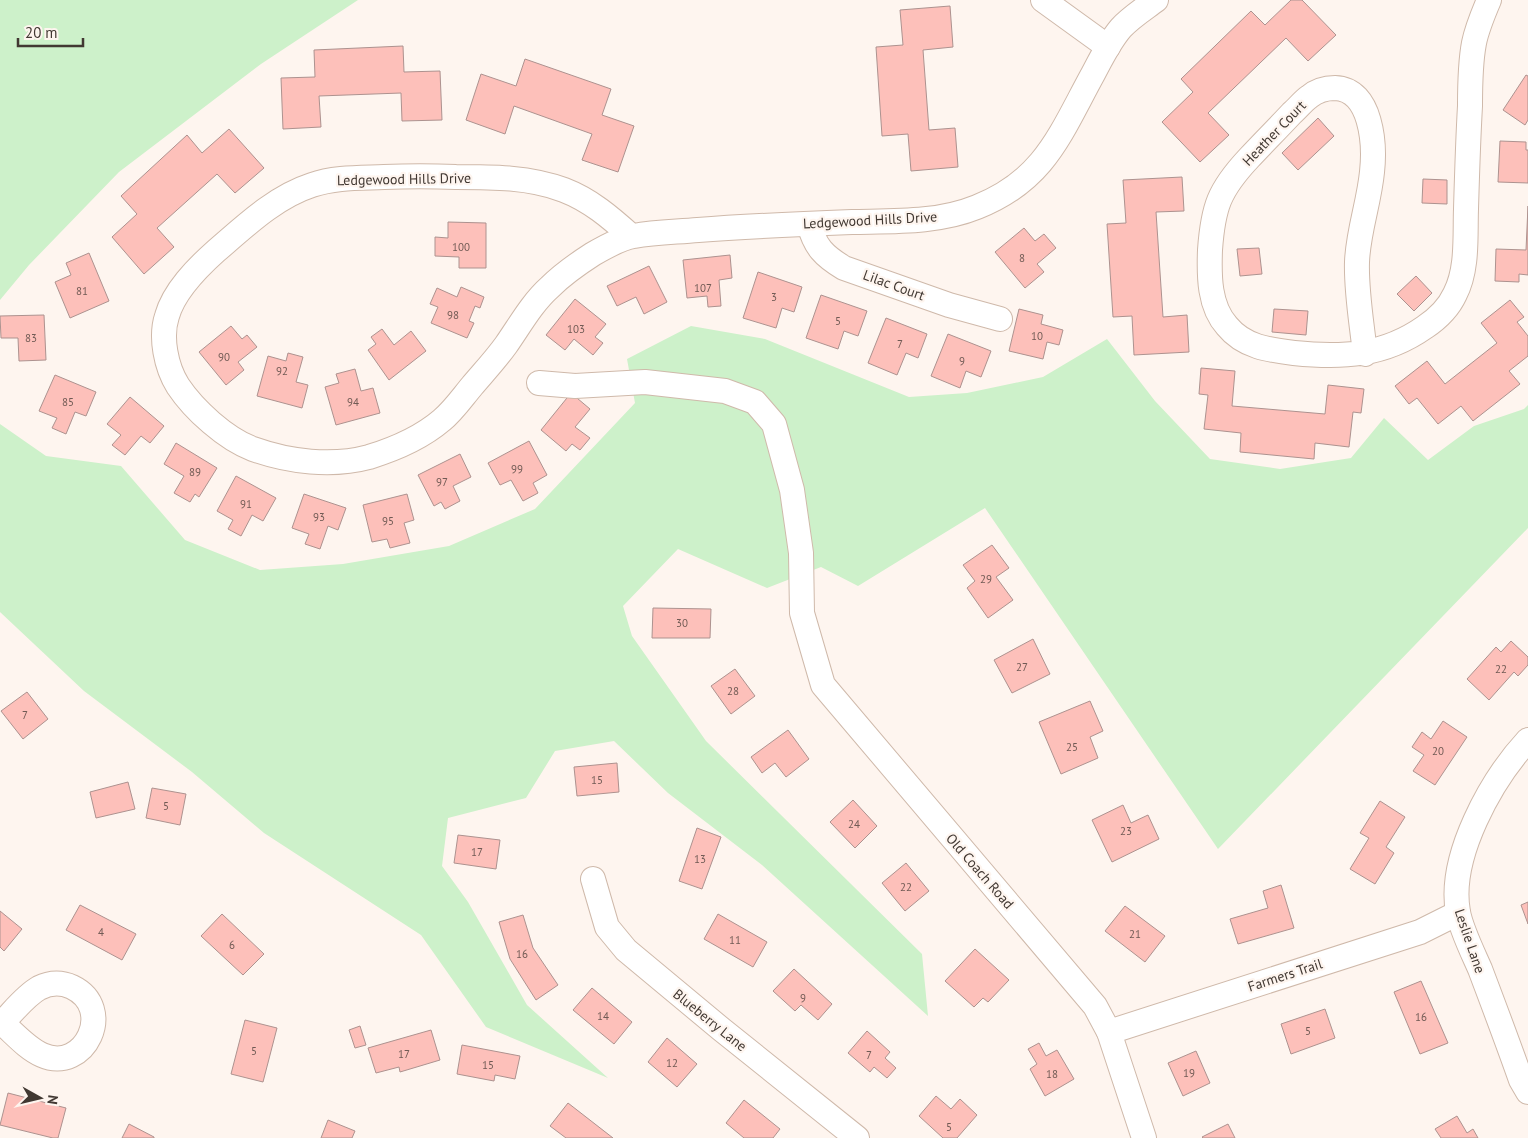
<svg xmlns="http://www.w3.org/2000/svg" width="1528" height="1138" font-family="'PT Sans',sans-serif">
	<style>
		.green { fill: #cdf1ca }
		.building { fill: #fdc0ba; stroke: #ad928f }
		.lines { fill: none; stroke-linecap: round; stroke-linejoin: round }
		.minor-casing { stroke: #cfb9aa; stroke-width: 26 }
		.minor { stroke: #fff; stroke-width: 24 }
		.labels { text-anchor: middle; dominant-baseline: central; stroke-width: 4.5; stroke-linejoin: round; paint-order: stroke }
		.number-label { font-size: 11px; fill: #705a54 }
		.street-label { font-size: 14px; fill: #413832; stroke: #fef5ef }
	</style>
	<rect width="100%" height="100%" fill="#fef5ef"/>
	<g class="green">
		<polygon points="0,0 358,0 261,64 119,172 29,265 0,300"/>
		<polygon points="691,326 765,339 909,397 967,393 1043,377 1107,339 1155,401 1210,459 1280,469 1351,458 1384,418 1428,460 1474,426 1524,409 1528,405 1528,528 1218,849 985,508 858,586 821,567 767,588 678,549 623,606 632,636 706,741 922,954 928,1016 762,865 668,793 614,741 555,751 526,798 448,818 442,866 468,902 527,1005 608,1078 486,1027 421,935 264,833 192,772 84,691 0,612 0,424 46,456 121,466 185,540 260,570 343,564 449,546 535,509 635,403 627,359"/>
	</g>
	<g class="building">
		<polygon points="1291,0 1302,0 1336,35 1308,61 1286,38 1208,113 1229,135 1200,162 1162,122 1193,92 1181,79 1251,11 1265,25"/>
		<polygon points="950,6 953,47 923,50 929,130 955,128 958,167 911,171 908,134 882,136 876,47 903,45 900,10"/>
		<polygon points="403,46 404,72 440,71 442,120 402,121 401,93 319,96 321,127 283,129 281,78 315,77 314,50"/>
		<polygon points="525,59 611,89 602,115 634,126 618,172 582,160 592,134 514,106 505,134 466,120 481,74 516,86"/>
		<polygon points="1526,75 1528,76 1528,120 1525,125 1503,110"/>
		<polygon points="1318,118 1334,136 1298,170 1282,153"/>
		<polygon points="229,129 264,168 235,193 217,174 157,228 174,247 144,274 112,237 137,214 121,196 187,135 202,153"/>
		<polygon points="1500,141 1526,142 1526,150 1528,150 1528,183 1498,182"/>
		<polygon points="1182,177 1184,211 1156,212 1163,317 1187,315 1189,352 1134,355 1132,316 1113,317 1107,224 1126,223 1123,180"/>
		<polygon points="1423,179 1447,180 1447,204 1422,203"/>
		<polygon points="1528,206 1528,275 1519,274 1519,282 1495,281 1496,249 1526,250"/>
		<polygon points="448,222 486,223 486,268 459,268 459,257 435,256 435,237 448,238"/>
		<polygon points="1024,228 1035,241 1044,234 1056,248 1037,264 1044,272 1025,288 995,252"/>
		<polygon points="1259,248 1262,274 1240,276 1237,249"/>
		<polygon points="89,253 109,301 70,318 55,282 71,275 66,263"/>
		<polygon points="730,255 732,278 719,280 721,306 708,307 707,296 687,298 683,260"/>
		<polygon points="649,266 667,302 644,314 636,297 617,306 607,286"/>
		<polygon points="758,272 802,287 794,312 782,308 776,328 743,318"/>
		<polygon points="1416,276 1432,293 1414,311 1397,294"/>
		<polygon points="461,287 484,297 480,308 475,306 469,321 474,323 467,338 431,323 438,307 430,304 437,288 457,297"/>
		<polygon points="821,295 867,311 858,336 844,331 838,349 806,338"/>
		<polygon points="575,299 606,324 595,337 603,343 593,355 574,339 565,350 546,335"/>
		<polygon points="1510,300 1524,317 1517,322 1528,336 1528,356 1509,371 1520,384 1473,421 1461,406 1438,424 1417,398 1409,404 1395,386 1427,361 1445,384 1497,343 1481,323"/>
		<polygon points="1019,309 1043,315 1041,324 1063,330 1059,345 1047,342 1043,359 1009,351"/>
		<polygon points="1274,309 1308,311 1306,335 1272,332"/>
		<polygon points="44,315 46,360 19,361 18,338 1,338 0,316"/>
		<polygon points="886,318 927,334 918,358 906,353 897,375 868,363"/>
		<polygon points="231,326 242,339 247,335 257,347 238,362 244,370 226,385 199,352"/>
		<polygon points="382,329 394,345 411,331 426,351 389,380 368,350 376,344 371,337"/>
		<polygon points="948,334 991,351 981,377 966,371 960,388 931,376"/>
		<polygon points="288,353 303,357 296,382 308,385 302,408 257,396 268,356 286,361"/>
		<polygon points="1201,368 1235,371 1232,406 1325,414 1328,385 1364,389 1361,413 1353,412 1349,447 1315,443 1314,459 1240,452 1241,433 1204,429 1208,395 1199,394"/>
		<polygon points="355,369 361,391 373,388 380,413 336,425 325,387 339,383 336,374"/>
		<polygon points="55,375 96,392 86,416 75,412 66,434 52,428 57,418 39,411"/>
		<polygon points="571,393 590,409 575,427 590,438 580,450 572,444 566,451 541,430"/>
		<polygon points="130,397 164,426 150,443 141,436 125,455 112,445 121,435 107,424"/>
		<polygon points="529,441 547,475 533,483 538,493 523,501 511,480 500,485 488,463"/>
		<polygon points="176,443 217,468 199,497 195,494 190,502 174,493 184,476 164,464"/>
		<polygon points="460,454 471,477 453,486 460,501 445,509 441,502 434,506 418,475"/>
		<polygon points="236,476 276,498 263,521 252,515 241,536 228,529 233,520 217,511"/>
		<polygon points="304,494 346,508 338,530 328,526 320,549 305,544 309,534 292,528"/>
		<polygon points="407,494 414,520 404,523 410,543 390,548 387,539 372,542 363,505"/>
		<polygon points="992,545 1009,568 996,577 1013,600 988,618 967,588 975,581 963,565"/>
		<polygon points="653,608 711,609 710,638 652,638"/>
		<polygon points="1033,639 1050,674 1012,693 994,660"/>
		<polygon points="1511,641 1528,657 1528,665 1518,676 1514,672 1489,700 1467,679 1496,647 1501,652"/>
		<polygon points="735,669 755,696 731,714 711,686"/>
		<polygon points="27,692 48,719 23,739 1,711"/>
		<polygon points="1090,701 1103,731 1090,737 1098,758 1061,774 1039,722"/>
		<polygon points="1443,721 1467,737 1435,785 1413,771 1424,755 1412,747 1422,732 1431,739"/>
		<polygon points="788,730 809,759 786,777 775,763 762,773 751,757"/>
		<polygon points="617,763 619,792 577,796 574,767"/>
		<polygon points="128,782 135,809 96,818 90,792"/>
		<polygon points="152,788 186,794 180,825 146,818"/>
		<polygon points="853,800 877,826 855,848 830,822"/>
		<polygon points="1380,801 1405,817 1386,847 1394,853 1375,884 1350,869 1369,838 1360,833"/>
		<polygon points="1123,805 1131,823 1148,815 1159,839 1112,862 1092,820"/>
		<polygon points="697,828 721,837 702,889 679,881"/>
		<polygon points="458,835 500,840 496,869 454,863"/>
		<polygon points="906,863 929,891 905,911 882,883"/>
		<polygon points="1281,885 1294,928 1238,944 1230,919 1268,908 1263,891"/>
		<polygon points="1528,902 1528,924 1521,905"/>
		<polygon points="80,905 136,934 122,960 66,930"/>
		<polygon points="1125,906 1165,936 1145,962 1105,931"/>
		<polygon points="0,911 22,929 4,951 0,947"/>
		<polygon points="222,914 264,954 243,975 201,936"/>
		<polygon points="718,914 767,942 753,967 704,939"/>
		<polygon points="523,915 533,948 558,985 536,1000 510,959 499,922"/>
		<polygon points="975,949 1009,980 988,1002 983,998 974,1007 945,981"/>
		<polygon points="794,969 832,1004 818,1020 801,1005 795,1011 773,991"/>
		<polygon points="1421,981 1448,1043 1420,1054 1394,992"/>
		<polygon points="592,988 632,1022 614,1044 573,1010"/>
		<polygon points="1325,1009 1335,1038 1291,1054 1281,1024"/>
		<polygon points="245,1020 277,1028 263,1082 231,1074"/>
		<polygon points="360,1026 366,1045 355,1048 349,1030"/>
		<polygon points="431,1030 440,1060 400,1072 399,1067 376,1073 368,1048"/>
		<polygon points="867,1031 890,1052 885,1058 896,1068 887,1078 874,1067 870,1072 848,1053"/>
		<polygon points="667,1038 697,1064 677,1087 648,1062"/>
		<polygon points="1039,1043 1046,1056 1057,1050 1074,1079 1045,1096 1030,1069 1037,1064 1028,1049"/>
		<polygon points="462,1045 520,1056 515,1079 495,1075 494,1081 457,1074"/>
		<polygon points="1196,1051 1210,1083 1183,1096 1168,1063"/>
		<polygon points="8,1093 66,1108 58,1138 53,1138 0,1125"/>
		<polygon points="936,1096 951,1109 960,1099 977,1115 957,1138 943,1138 919,1116"/>
		<polygon points="744,1100 780,1129 773,1138 744,1138 726,1123"/>
		<polygon points="568,1103 613,1138 566,1138 550,1126"/>
		<polygon points="1457,1116 1467,1133 1473,1129 1478,1138 1441,1138 1435,1129"/>
		<polygon points="328,1120 355,1131 352,1138 321,1138"/>
		<polygon points="129,1124 154,1137 154,1138 122,1138"/>
		<polygon points="1228,1124 1235,1138 1203,1138 1202,1137"/>
	</g>
	<g class="lines">
		<g class="minor-casing">
			<g id="minor">
				<polyline points="1043,0 1108,47"/>
				<path d="M809,224C815,247 824,256 844,268L949,305L1000,319"/>
				<path d="M631,236C610,217 590,200 564,190C530,177 492,177 456,177C432,176 408,176 384,177C360,178 335,177 312,185C275,197 245,226 216,251C197,268 174,291 167,316C160,337 166,367 178,386C194,410 226,439 253,449C289,462 332,467 369,457C395,449 421,438 442,420C453,411 462,398 472,386C483,373 496,359 506,345C520,325 532,303 550,287C562,275 579,263 593,254C605,247 621,238 634,236C655,232 677,232 698,230C749,226 800,224 852,222C893,221 938,223 977,207C1045,180 1060,134 1093,74C1101,59 1109,42 1121,28C1131,17 1144,9 1156,0"/>
				<path d="M1365,354C1362,324 1356,292 1357,262C1358,232 1369,203 1372,172C1375,145 1372,89 1335,88C1326,88 1316,91 1309,97C1303,101 1298,108 1292,113C1278,128 1263,143 1249,158C1219,190 1213,207 1210,250C1209,276 1209,306 1227,326C1244,347 1269,350 1294,353C1342,358 1384,356 1425,327C1437,319 1449,307 1455,294C1468,269 1465,236 1466,209C1467,175 1468,140 1470,106C1470,85 1470,64 1474,43C1477,28 1483,14 1489,0"/>
				<polyline points="539,383 575,386 645,382 725,391 755,402 774,424 792,490 801,553 802,613 823,685 1095,1006 1109,1032 1144,1138"/>
				<path d="M1528,740C1491,780 1448,857 1458,912C1461,929 1473,953 1480,969C1494,1006 1508,1043 1521,1080L1528,1092"/>
				<polyline points="593,879 607,927 626,950 721,1029 857,1138"/>
				<path d="M0,1021C13,1032 26,1048 42,1055C85,1074 116,1008 72,987C61,982 49,983 39,988C25,996 13,1012 2,1023"/>
				<polyline points="1109,1032 1420,932 1458,913"/>
			</g>
		</g>
		<use href="#minor" class="minor"/>
	</g>
	<g class="labels">
		<g class="number-label">
			<text x="461" y="247">100</text>
			<text x="1022" y="258">8</text>
			<text x="703" y="288">107</text>
			<text x="82" y="291">81</text>
			<text x="774" y="297">3</text>
			<text x="453" y="315">98</text>
			<text x="838" y="321">5</text>
			<text x="576" y="329">103</text>
			<text x="1037" y="336">10</text>
			<text x="31" y="338">83</text>
			<text x="900" y="344">7</text>
			<text x="224" y="357">90</text>
			<text x="962" y="361">9</text>
			<text x="282" y="371">92</text>
			<text x="68" y="402">85</text>
			<text x="353" y="402">94</text>
			<text x="517" y="469">99</text>
			<text x="195" y="472">89</text>
			<text x="442" y="482">97</text>
			<text x="246" y="504">91</text>
			<text x="319" y="517">93</text>
			<text x="388" y="521">95</text>
			<text x="986" y="579">29</text>
			<text x="682" y="623">30</text>
			<text x="1022" y="667">27</text>
			<text x="1501" y="669">22</text>
			<text x="733" y="691">28</text>
			<text x="25" y="715">7</text>
			<text x="1072" y="747">25</text>
			<text x="1438" y="751">20</text>
			<text x="597" y="780">15</text>
			<text x="166" y="806">5</text>
			<text x="854" y="824">24</text>
			<text x="1126" y="831">23</text>
			<text x="477" y="852">17</text>
			<text x="700" y="859">13</text>
			<text x="906" y="887">22</text>
			<text x="101" y="932">4</text>
			<text x="1135" y="934">21</text>
			<text x="735" y="940">11</text>
			<text x="232" y="945">6</text>
			<text x="522" y="954">16</text>
			<text x="803" y="998">9</text>
			<text x="603" y="1016">14</text>
			<text x="1421" y="1017">16</text>
			<text x="1308" y="1031">5</text>
			<text x="254" y="1051">5</text>
			<text x="404" y="1054">17</text>
			<text x="869" y="1055">7</text>
			<text x="672" y="1063">12</text>
			<text x="488" y="1065">15</text>
			<text x="1189" y="1073">19</text>
			<text x="1052" y="1074">18</text>
			<text x="949" y="1127">5</text>
		</g>
		<g class="street-label">
			<text transform="translate(1274 133) rotate(-46)">Heather Court</text>
			<text transform="translate(404 179) rotate(-1)">Ledgewood Hills Drive</text>
			<text transform="translate(870 220) rotate(-3)">Ledgewood Hills Drive</text>
			<text transform="translate(894 285) rotate(20)">Lilac Court</text>
			<text transform="translate(980 871) rotate(49)">Old Coach Road</text>
			<text transform="translate(1470 941) rotate(71)">Leslie Lane</text>
			<text transform="translate(1285 975) rotate(-18)">Farmers Trail</text>
			<text transform="translate(710 1020) rotate(39)">Blueberry Lane</text>
		</g>
	</g>
	<g transform="translate(40 1098) rotate(98)" stroke="#fef5ef" stroke-width="4" paint-order="stroke">
	<path d="M0-4L9 19L0 12L-9 19Z" fill="#413832"/>
	<text y="-8" font-size="14" font-weight="bold" text-anchor="middle" fill="#413832">N</text>
	</g>
	<path d="M18 38v8h65v-8" fill="none" stroke="#413832" stroke-width="2.5"/>
	<text x="25" y="38" font-size="15" fill="#413832" stroke="#fef5ef" stroke-width="4" paint-order="stroke">20 m</text>
</svg>
